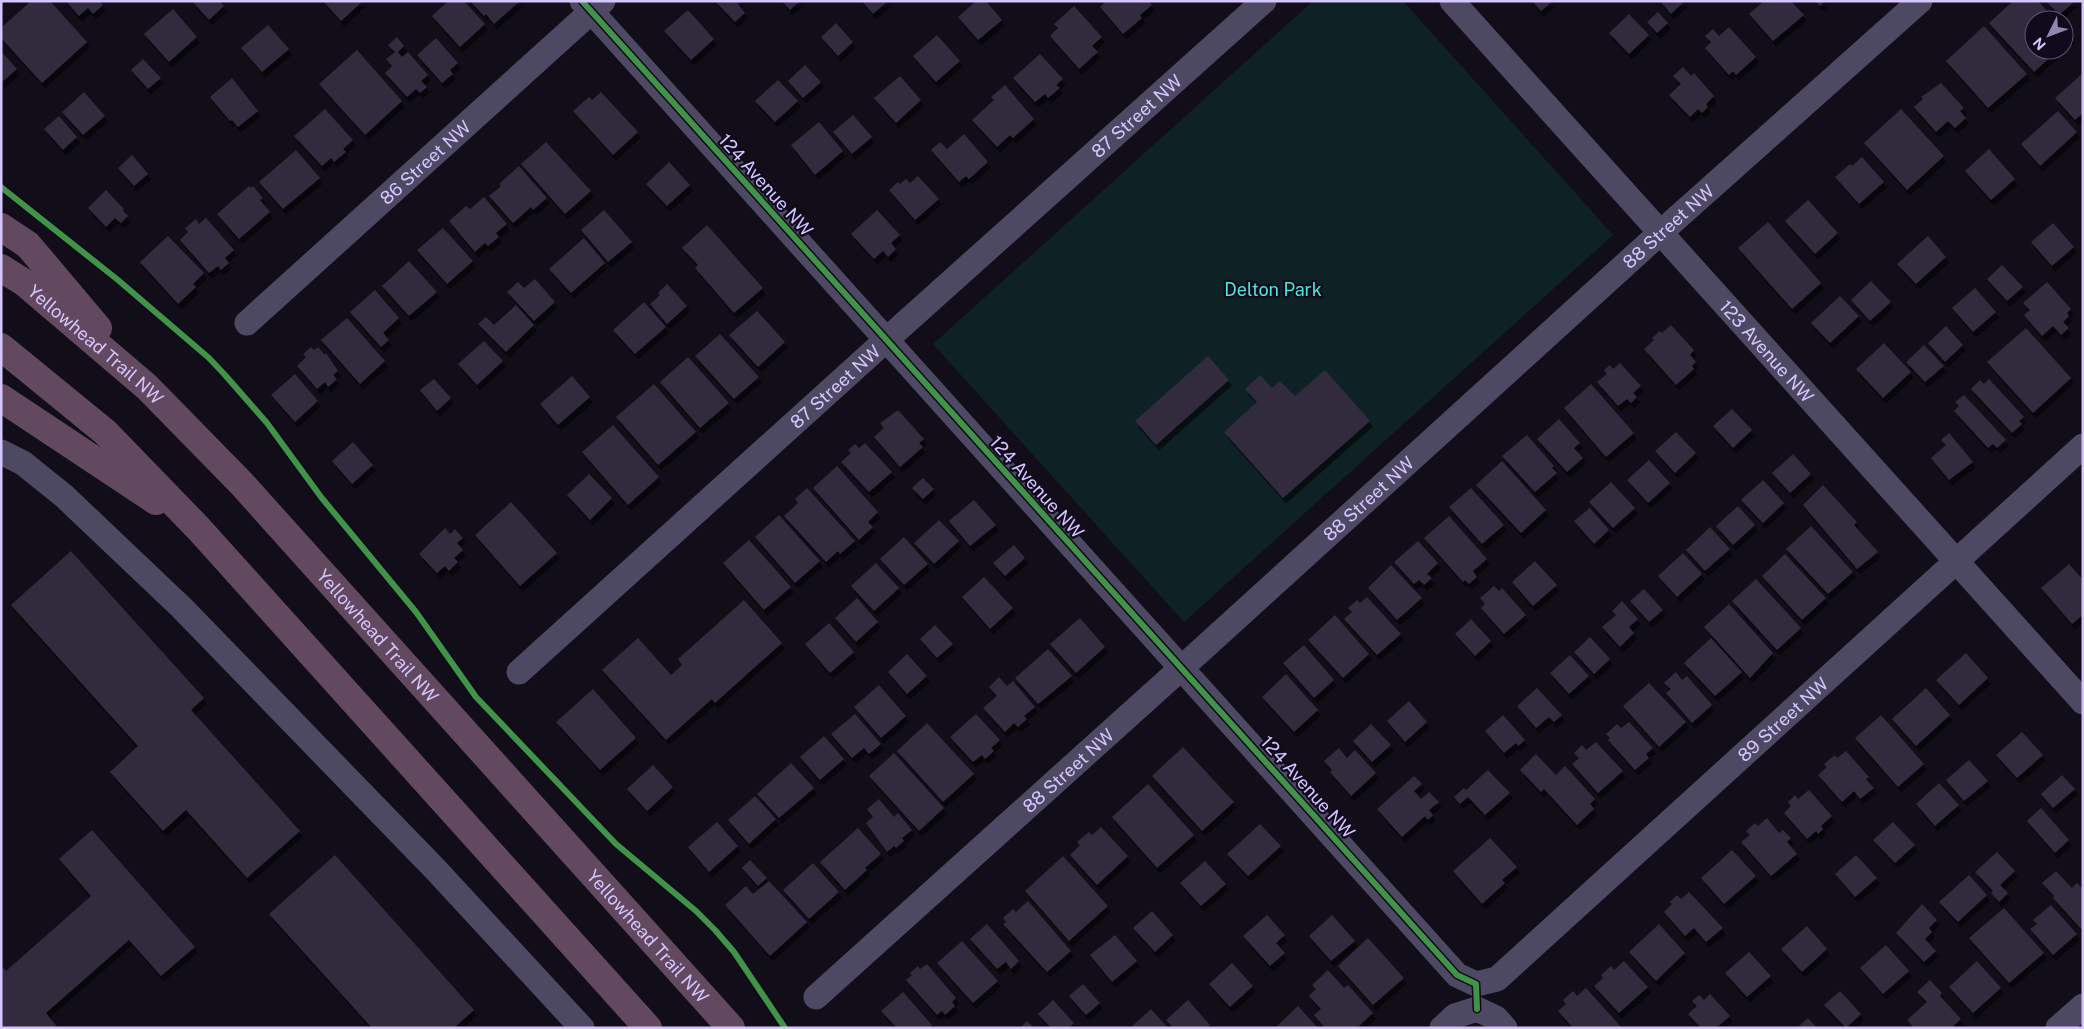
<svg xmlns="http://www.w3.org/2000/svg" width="2084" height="1029" font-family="'Public Sans',sans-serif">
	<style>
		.green { fill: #0e2226 }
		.building { fill: #302b3d; filter: url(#shadow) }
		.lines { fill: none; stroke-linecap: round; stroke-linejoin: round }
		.street { stroke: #4e4962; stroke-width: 25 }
		.highway { stroke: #624960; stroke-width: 28 }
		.cycleway-casing { stroke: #100a1d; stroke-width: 9 }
		.cycleway { stroke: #419447; stroke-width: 6 }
		.labels { text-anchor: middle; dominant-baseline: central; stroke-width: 4.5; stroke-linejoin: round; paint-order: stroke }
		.street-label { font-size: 18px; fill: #d5c6ff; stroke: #100a1d }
		.park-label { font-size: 18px; fill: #4ae8d6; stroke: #100a1d }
	</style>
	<defs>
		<filter id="shadow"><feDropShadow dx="3" dy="5.5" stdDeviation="0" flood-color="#0009"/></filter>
	</defs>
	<rect width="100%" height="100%" fill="#110e19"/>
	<polygon class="green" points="1313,1 1403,1 1613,235 1184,622 933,344"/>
	<g class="building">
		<polygon points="31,1 50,1 87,42 42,83 1,38 1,28"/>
		<polygon points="66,1 100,1 103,5 93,14 88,8 79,16"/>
		<polygon points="192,1 220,1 224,6 209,20"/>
		<polygon points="323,1 363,1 341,21"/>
		<polygon points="448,1 464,1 485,24 460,47 432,16"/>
		<polygon points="470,1 520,1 494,24 486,14 484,16"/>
		<polygon points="715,1 741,1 738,4 745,13 735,22"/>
		<polygon points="782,1 800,1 790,10"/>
		<polygon points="862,1 888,1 873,14"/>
		<polygon points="976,1 986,1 1002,20 978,40 958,17"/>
		<polygon points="1106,1 1149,1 1152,5 1140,15 1142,18 1123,34 1100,7"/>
		<polygon points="1532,1 1553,1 1541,11"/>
		<polygon points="1660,1 1685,1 1671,14"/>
		<polygon points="1764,1 1791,1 1804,15 1773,41 1749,14"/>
		<polygon points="1815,1 1825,1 1820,6"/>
		<polygon points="2013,1 2038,1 2055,20 2034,20 2034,50 2058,50 2034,72 1989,23"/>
		<polygon points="2046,1 2075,1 2059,15"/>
		<polygon points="1074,6 1102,37 1092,46 1098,52 1079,69 1050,36 1058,28 1054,24"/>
		<polygon points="173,9 197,37 169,62 144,34"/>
		<polygon points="688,10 714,39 691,60 664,31"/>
		<polygon points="1658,12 1668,23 1657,33 1647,22"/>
		<polygon points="1629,14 1649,35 1629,54 1609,33"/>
		<polygon points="836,23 853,42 838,56 821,37"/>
		<polygon points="268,25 289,49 262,72 241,48"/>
		<polygon points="1984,26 2027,74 1988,108 1946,61"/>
		<polygon points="1729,27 1756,57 1736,75 1733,71 1729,75 1705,48 1711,42 1705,36 1713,29 1719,36"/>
		<polygon points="2064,29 2072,38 2064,45"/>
		<polygon points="937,35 960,61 936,82 913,56"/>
		<polygon points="397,37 404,46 398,52 402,57 408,52 428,75 421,81 427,87 420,93 416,89 407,97 385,73 392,66 386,59 395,52 388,45"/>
		<polygon points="436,38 458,63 450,70 453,74 442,83 417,55"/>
		<polygon points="357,50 402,101 365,135 319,84"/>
		<polygon points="1,51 17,69 1,83"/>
		<polygon points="1040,54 1063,79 1056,85 1060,88 1048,98 1045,94 1035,102 1013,78"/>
		<polygon points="143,59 161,78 148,89 131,70"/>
		<polygon points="805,65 821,82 803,98 788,81"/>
		<polygon points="1683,67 1691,76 1694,73 1714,96 1706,104 1708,107 1702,113 1698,109 1690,117 1669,95 1681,84 1673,76"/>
		<polygon points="2083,73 2083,113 2075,120 2055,98"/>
		<polygon points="900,76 921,100 896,123 874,98"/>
		<polygon points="232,78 258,111 238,127 232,120 230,121 210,97"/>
		<polygon points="778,80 798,101 775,122 755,101"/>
		<polygon points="1941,83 1964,108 1960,111 1966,118 1955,128 1948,121 1936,132 1914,107 1923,99 1921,97"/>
		<polygon points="1005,85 1034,119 1013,138 1010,135 997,147 972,120 994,100 991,97"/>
		<polygon points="84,92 105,116 83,135 62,112"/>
		<polygon points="601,92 638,132 613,155 573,111 589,97 592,100"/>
		<polygon points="325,109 353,140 343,149 346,152 334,162 331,158 322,166 294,136"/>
		<polygon points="1901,109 1944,156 1907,190 1864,143"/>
		<polygon points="2058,111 2077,132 2040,166 2021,144"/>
		<polygon points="853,115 872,137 852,154 833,132"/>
		<polygon points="59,116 77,137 63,150 44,129"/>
		<polygon points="819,122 843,151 815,175 791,145"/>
		<polygon points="964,134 988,162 969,179 966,176 959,182 931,150 940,142 947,149"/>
		<polygon points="546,142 591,191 565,214 521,164"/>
		<polygon points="1989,149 2015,179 1991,200 1965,171"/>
		<polygon points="296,150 320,178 283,209 259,182"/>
		<polygon points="132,155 148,174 134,186 118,168"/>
		<polygon points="1862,157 1884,182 1859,204 1835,177 1850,164 1852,166"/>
		<polygon points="669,162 690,185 667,206 646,184"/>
		<polygon points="519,166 547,198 533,210 531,207 513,223 489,196 501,186 499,184"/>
		<polygon points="918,176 939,199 915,220 889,190 898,182 900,184 906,179 910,183"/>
		<polygon points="249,186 251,188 253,186 263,198 260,200 270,212 239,239 217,214"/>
		<polygon points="106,190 124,209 123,211 128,216 121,223 115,218 106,227 88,208"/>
		<polygon points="484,197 507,224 496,233 499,237 488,246 485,243 475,252 449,221 466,206 470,209"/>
		<polygon points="1808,200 1838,233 1815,254 1785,221"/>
		<polygon points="604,210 632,242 608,262 581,230"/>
		<polygon points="877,210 900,235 891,243 896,249 888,257 883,251 874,259 851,234"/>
		<polygon points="206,218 234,250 225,258 229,263 221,270 218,266 209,273 180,240 188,232 185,228 196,219 199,224"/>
		<polygon points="1768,222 1821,283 1792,309 1738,248"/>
		<polygon points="2053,223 2074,247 2052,266 2031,242"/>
		<polygon points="707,225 763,288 734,313 695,268 698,265 682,248"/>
		<polygon points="443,228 473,261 447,284 417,250"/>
		<polygon points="168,236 204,273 193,284 196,287 178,304 140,262"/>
		<polygon points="1928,236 1946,257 1916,284 1897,264"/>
		<polygon points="584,238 605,263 571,293 549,269"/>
		<polygon points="409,261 437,292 409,316 382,286"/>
		<polygon points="2002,265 2023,287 2007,301 1987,279"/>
		<polygon points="535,279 555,302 534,321 507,292 518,282 524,288"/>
		<polygon points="1871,281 1891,302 1870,321 1851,300"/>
		<polygon points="2047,282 2071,309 2067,313 2069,316 2063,322 2069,328 2061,335 2053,326 2042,336 2024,315 2030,310 2023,303"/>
		<polygon points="667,284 687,306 667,324 650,304 660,295 658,293"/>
		<polygon points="1975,288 1996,312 1973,332 1952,308"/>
		<polygon points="375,290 399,318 383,333 389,340 381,347 350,312"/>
		<polygon points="1840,296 1859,316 1830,343 1811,323"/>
		<polygon points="644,302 666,327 635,354 613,330"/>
		<polygon points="516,305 534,325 506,352 478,324 486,317 494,325"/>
		<polygon points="757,311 785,342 758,367 729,335"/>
		<polygon points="347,318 385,361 360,384 321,340"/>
		<polygon points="1671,325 1694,350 1690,355 1696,362 1692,366 1694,369 1676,385 1644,349 1654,340 1652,338 1660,331 1662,333"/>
		<polygon points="1946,326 1963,345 1945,362 1928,343"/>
		<polygon points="2026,328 2071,378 2033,413 1987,362"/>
		<polygon points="720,334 759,377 734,399 695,356"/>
		<polygon points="484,341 503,361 477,385 458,364"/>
		<polygon points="1884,343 1911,372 1883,398 1856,369"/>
		<polygon points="1924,345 1944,366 1925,382 1906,362"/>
		<polygon points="311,347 314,350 318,347 325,355 326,353 338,371 333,375 337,379 328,387 325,382 317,389 297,366 306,357 303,354"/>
		<polygon points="1208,356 1229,380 1156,445 1135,421"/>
		<polygon points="688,357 729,403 700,428 660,382"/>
		<polygon points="1620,363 1641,386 1633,393 1637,397 1631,403 1627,399 1618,406 1597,382 1607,374 1604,370 1610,365 1613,369"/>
		<polygon points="1325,370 1370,421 1283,498 1224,432 1257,402 1245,389 1260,375 1272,388 1280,381 1295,396"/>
		<polygon points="295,374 318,401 295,422 271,395"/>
		<polygon points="572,376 590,397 558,425 540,404"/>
		<polygon points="434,379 451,398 437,411 420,390"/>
		<polygon points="1989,379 2024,417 2019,421 2022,424 2012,433 1971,389 1980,380 1984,384"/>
		<polygon points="654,384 696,432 658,465 616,417"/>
		<polygon points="1591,384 1634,433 1606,457 1564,408"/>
		<polygon points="1964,395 2006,440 1997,448 1993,444 1988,448 1954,411 1959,406 1955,402"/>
		<polygon points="1732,409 1752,430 1733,448 1713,426"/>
		<polygon points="898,410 924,439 919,443 923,447 900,467 874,437 884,428 880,423"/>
		<polygon points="1559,419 1580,443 1574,448 1583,458 1567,472 1537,439"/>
		<polygon points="613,425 659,477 628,505 582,452"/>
		<polygon points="1676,432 1696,453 1675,473 1655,451"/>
		<polygon points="1949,433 1973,462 1949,480 1931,458 1946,445 1941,440"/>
		<polygon points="1527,435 1554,466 1552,468 1557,473 1535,492 1502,456"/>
		<polygon points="353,442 373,465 352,484 332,461"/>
		<polygon points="865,443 892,472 869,492 841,462 851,453 848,450 855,444 859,448"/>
		<polygon points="1793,454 1811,474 1790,493 1772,473"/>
		<polygon points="1649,460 1670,483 1648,503 1627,480"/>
		<polygon points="1502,461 1546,510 1521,533 1476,485"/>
		<polygon points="837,466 878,512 868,522 873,527 859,540 813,488"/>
		<polygon points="589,474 612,498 590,520 567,495"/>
		<polygon points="923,478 934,489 923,499 912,488"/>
		<polygon points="1763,480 1784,503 1763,523 1741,500"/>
		<polygon points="1611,482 1635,508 1613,528 1589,502"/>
		<polygon points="1823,485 1857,522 1854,525 1878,552 1857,569 1803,505"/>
		<polygon points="807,488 855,541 840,554 838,551 826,562 784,516 798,503 795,499"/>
		<polygon points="1471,488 1504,525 1482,544 1449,507"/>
		<polygon points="974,500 996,525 970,546 949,521"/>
		<polygon points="511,502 557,553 520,586 475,535"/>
		<polygon points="1738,506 1755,525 1733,545 1716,526"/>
		<polygon points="1590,508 1609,530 1594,544 1574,521"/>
		<polygon points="779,515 820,561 795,583 755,537"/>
		<polygon points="1449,516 1487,559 1473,571 1477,577 1469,584 1465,580 1463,582 1424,538"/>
		<polygon points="939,520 959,541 934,564 914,543"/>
		<polygon points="1811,526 1853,572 1828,594 1786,549"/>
		<polygon points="1710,527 1730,549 1705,571 1686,550"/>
		<polygon points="445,528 450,534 455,529 463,538 457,543 463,550 454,558 458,562 449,571 445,566 437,573 419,554"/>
		<polygon points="904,537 928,564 904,585 880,559"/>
		<polygon points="749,540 791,587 764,610 723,563"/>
		<polygon points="1418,541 1438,563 1427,574 1432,578 1424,585 1419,580 1414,584 1394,562"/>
		<polygon points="1014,545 1025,558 1005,576 993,563"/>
		<polygon points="71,551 204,698 191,710 300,831 247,878 186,810 163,831 110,772 138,746 11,605"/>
		<polygon points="1683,553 1702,574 1677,597 1658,576"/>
		<polygon points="1785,554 1826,598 1802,620 1762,576"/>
		<polygon points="1535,561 1557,585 1533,606 1512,582"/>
		<polygon points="876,563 899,588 874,611 851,586"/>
		<polygon points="2069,564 2083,580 2083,615 2072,624 2041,588"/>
		<polygon points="1391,565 1422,598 1397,620 1368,588"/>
		<polygon points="984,577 1013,608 990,629 962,597"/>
		<polygon points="1756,579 1801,628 1777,650 1732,601"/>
		<polygon points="1494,586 1499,591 1502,588 1526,615 1504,634 1481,608 1485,604 1480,598"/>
		<polygon points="1644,589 1663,610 1649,622 1630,601"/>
		<polygon points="1367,597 1401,634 1377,655 1344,619 1352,612 1348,608 1357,600 1360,603"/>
		<polygon points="857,598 878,622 856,642 835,618"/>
		<polygon points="744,600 782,643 715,703 712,699 666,740 602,670 638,638 671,675 682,665 678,659"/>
		<polygon points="1622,601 1638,619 1629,627 1634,633 1620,647 1602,627 1616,615 1612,611"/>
		<polygon points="1729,604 1773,653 1750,678 1704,627"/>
		<polygon points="1335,615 1369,654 1343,678 1308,640"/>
		<polygon points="1080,618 1105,647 1076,673 1050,644"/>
		<polygon points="1471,619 1491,641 1475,656 1455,634"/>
		<polygon points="829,623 854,652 830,673 805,644"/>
		<polygon points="935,625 953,644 937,658 920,639"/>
		<polygon points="1590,637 1610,659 1594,674 1574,652"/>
		<polygon points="1711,638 1742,672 1715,696 1684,663"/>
		<polygon points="1304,645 1334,680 1314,698 1283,663"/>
		<polygon points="1048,649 1072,676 1038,704 1015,678"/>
		<polygon points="1966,653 1988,678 1959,705 1936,680"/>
		<polygon points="907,654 927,676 907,694 888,672"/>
		<polygon points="1570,655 1589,676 1569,694 1550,673"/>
		<polygon points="1676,672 1682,680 1687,676 1712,705 1692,723 1666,693 1671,689 1664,683"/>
		<polygon points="1286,674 1318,710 1294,732 1262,697"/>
		<polygon points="999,677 1007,686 1013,681 1035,707 1024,716 1027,719 1018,727 1014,723 1005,732 983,708 997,696 989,687"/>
		<polygon points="1649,683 1686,722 1659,747 1623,706"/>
		<polygon points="879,685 906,716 881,738 854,707"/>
		<polygon points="1537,688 1562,715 1554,722 1549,717 1536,728 1517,706"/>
		<polygon points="1926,688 1950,715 1916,746 1892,719"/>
		<polygon points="593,689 636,738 600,770 556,722"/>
		<polygon points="1409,701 1427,722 1405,742 1387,721"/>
		<polygon points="855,714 881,744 869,754 864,748 852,758 831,734"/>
		<polygon points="976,714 1000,740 991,748 994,751 985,759 982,755 973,762 950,737"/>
		<polygon points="1503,715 1525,740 1518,746 1516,743 1504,753 1485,731"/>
		<polygon points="1881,715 1924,764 1898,787 1855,738"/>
		<polygon points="1629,722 1653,748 1646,754 1649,758 1635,770 1608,740 1610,738 1606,734 1617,724 1621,728"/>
		<polygon points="927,723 974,774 943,802 897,751"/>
		<polygon points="1371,724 1391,745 1372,762 1353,741"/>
		<polygon points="2022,732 2043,755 2017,778 1996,755"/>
		<polygon points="824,736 844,759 820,780 800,757"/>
		<polygon points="1596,742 1623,771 1598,793 1572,764 1579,758 1574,753 1582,745 1586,750"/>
		<polygon points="1183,747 1234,802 1202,831 1152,776"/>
		<polygon points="1339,748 1347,758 1355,750 1376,773 1351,796 1330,772 1332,770 1324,761"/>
		<polygon points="1846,751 1869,777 1866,779 1874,788 1860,799 1854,791 1842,802 1818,775 1827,767 1824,764 1835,755 1837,758"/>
		<polygon points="894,753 944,808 919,831 869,776"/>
		<polygon points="1536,754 1556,775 1565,766 1595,799 1590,804 1594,809 1577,825 1544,789 1541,792 1520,770"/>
		<polygon points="1969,760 1988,781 1964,801 1946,780"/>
		<polygon points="791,763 814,788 779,818 757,794"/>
		<polygon points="653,765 673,787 647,811 627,789"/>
		<polygon points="1488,770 1510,793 1485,815 1468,797 1460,804 1454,797 1464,788 1466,790"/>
		<polygon points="2062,775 2075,789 2053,808 2041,794"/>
		<polygon points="1414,776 1422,784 1414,791 1421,799 1429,792 1439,802 1429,810 1433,815 1428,820 1425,816 1402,837 1377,809"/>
		<polygon points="1939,783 1959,805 1935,826 1916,804"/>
		<polygon points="1148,784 1194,835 1157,868 1112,817"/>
		<polygon points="1809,790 1832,816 1821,826 1823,829 1818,834 1816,831 1807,839 1784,813 1791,806 1788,802 1795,795 1798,799"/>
		<polygon points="755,796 776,819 749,844 728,820"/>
		<polygon points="879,799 894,817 898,813 912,830 902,838 904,841 896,848 894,846 887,852 866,823 873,817 867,809"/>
		<polygon points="2041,808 2069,840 2055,853 2027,821"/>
		<polygon points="1767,818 1779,833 1783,830 1791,838 1787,842 1797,854 1771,876 1741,842 1750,835 1746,831 1755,823 1758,826"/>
		<polygon points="717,822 738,846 709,872 688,847"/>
		<polygon points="1893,822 1915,845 1895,863 1873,840"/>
		<polygon points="1260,824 1281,846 1248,876 1227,854"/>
		<polygon points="1101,827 1128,856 1097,885 1070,855 1080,845 1077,842 1089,832 1092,835"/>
		<polygon points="858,828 881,854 865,868 867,870 845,890 820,862"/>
		<polygon points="92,830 195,947 161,976 129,940 46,1013 58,1028 1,1028 1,965 6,971 91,896 59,859"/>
		<polygon points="1490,838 1517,867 1502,880 1505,883 1482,904 1453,871"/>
		<polygon points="1732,850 1756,876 1724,904 1701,878"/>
		<polygon points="1997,852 2015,871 2000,885 2008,893 1999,902 1991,893 1993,891 1975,872"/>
		<polygon points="335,855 474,1010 454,1028 372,1028 269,914"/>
		<polygon points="1856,855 1877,878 1855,897 1835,874"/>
		<polygon points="1063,856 1108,906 1069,941 1025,891"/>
		<polygon points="750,860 767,878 758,886 742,868"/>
		<polygon points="1205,861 1226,884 1201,906 1180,883"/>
		<polygon points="813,863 839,892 809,919 783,890"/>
		<polygon points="2056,871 2072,888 2077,883 2083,889 2083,931 2053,898 2054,896 2042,883"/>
		<polygon points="1969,875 1987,895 1958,922 1939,902"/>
		<polygon points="769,881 807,922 770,956 725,905 746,886 753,894"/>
		<polygon points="1689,892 1723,928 1706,942 1694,928 1685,936 1664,912 1672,904 1670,902 1677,895 1681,899"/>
		<polygon points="1028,901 1071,951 1047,972 1003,924 1006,922 1003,918 1013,909 1016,912"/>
		<polygon points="1922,904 1937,920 1929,928 1932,932 1925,939 1936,951 1924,962 1896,933"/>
		<polygon points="2051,905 2077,934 2053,955 2030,929 2037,924 2033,920"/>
		<polygon points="2004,908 2044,953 2009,983 1969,938"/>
		<polygon points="1152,911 1173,935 1155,952 1133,928"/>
		<polygon points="1267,915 1285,935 1276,943 1285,953 1270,966 1243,936"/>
		<polygon points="1332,915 1355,941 1331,961 1309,936"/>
		<polygon points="987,924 1019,961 1011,969 1006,962 997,969 970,939"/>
		<polygon points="1659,924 1685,953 1656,981 1629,952"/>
		<polygon points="1807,926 1827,949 1802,972 1781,949"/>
		<polygon points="1115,935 1137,961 1112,982 1090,955"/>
		<polygon points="1368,938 1404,978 1373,1005 1338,966"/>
		<polygon points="962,941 998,981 973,1003 937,963"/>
		<polygon points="1886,945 1909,971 1883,994 1860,968"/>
		<polygon points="1749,952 1771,976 1747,997 1725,973"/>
		<polygon points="1624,961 1648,987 1619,1013 1594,986 1603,978 1601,975 1611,966 1614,970"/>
		<polygon points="1977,961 2001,988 1973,1013 1949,987"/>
		<polygon points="1232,963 1253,986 1230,1007 1209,984"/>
		<polygon points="927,964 956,998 952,1002 955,1006 945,1015 942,1011 937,1015 906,980 912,975 910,973 918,966 920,969"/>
		<polygon points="1328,970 1344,988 1348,985 1373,1013 1357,1028 1325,1028 1314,1015 1321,1009 1309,996 1316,989 1312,985"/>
		<polygon points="1930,980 1942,993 1940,996 1961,1019 1951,1028 1914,1028 1907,1020 1927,1002 1917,992"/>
		<polygon points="1083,984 1100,1003 1086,1015 1069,996"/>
		<polygon points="1586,988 1622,1028 1573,1028 1558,1011 1566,1004 1563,1000 1573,991 1577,996"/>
		<polygon points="1840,991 1861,1014 1846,1028 1824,1005"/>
		<polygon points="903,992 932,1025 929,1028 897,1028 881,1011"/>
		<polygon points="1710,994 1730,1016 1716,1028 1701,1028 1688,1014 1697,1006 1692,1001 1699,995 1704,1000"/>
		<polygon points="1053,1000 1074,1023 1069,1028 1051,1028 1038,1014"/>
		<polygon points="1188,1000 1210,1025 1206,1028 1173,1028 1166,1020"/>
		<polygon points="1298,1006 1318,1028 1275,1028"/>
		<polygon points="1151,1009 1168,1028 1130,1028"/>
		<polygon points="1808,1018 1817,1028 1797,1028"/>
		<polygon points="1027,1021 1034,1028 1020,1028"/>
	</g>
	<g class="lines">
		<g class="street">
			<path id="s1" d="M582,1L1457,975L1476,984L1497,979L2083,446"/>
			<path id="s2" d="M1452,1L2083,702"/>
			<path id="s3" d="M247,323L603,1"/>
			<polyline points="1,452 23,463 64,496 182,608 436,870 582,1028"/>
			<path id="s4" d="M519,672L885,341L1264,1"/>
			<path id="s5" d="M816,997L1197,654L1660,233L1920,1"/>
			<polyline points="1442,1028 1455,1016 1477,1009 1496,1018 1505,1028"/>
			<polyline points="2058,1028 2083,1006"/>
		</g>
		<g class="highway">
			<polyline points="1,227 28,245 98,328"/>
			<path id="s6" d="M1,268L25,283L147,387L241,483L731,1028"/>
			<polyline points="1,347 105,432 199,529 648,1028"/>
			<polyline points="1,398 156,501"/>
		</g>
		<g class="cycleway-casing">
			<g id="cycleway">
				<polyline points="582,1 1457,975 1476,984 1477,1009"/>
				<polyline points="1,187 118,280 209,358 225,375 267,423 321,497 416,612 476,697 616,844 696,911 715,930 734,952 785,1028"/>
			</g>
		</g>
		<use href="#cycleway" class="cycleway"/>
	</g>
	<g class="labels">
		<g class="street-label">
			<text stroke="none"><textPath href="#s4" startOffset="831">87 Street NW</textPath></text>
			<text stroke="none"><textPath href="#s3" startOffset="240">86 Street NW</textPath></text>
			<text transform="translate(766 185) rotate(48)">124 Avenue NW</text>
			<text stroke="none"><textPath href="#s5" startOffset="1149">88 Street NW</textPath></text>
			<text stroke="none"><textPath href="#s6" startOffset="122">Yellowhead Trail NW</textPath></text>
			<text stroke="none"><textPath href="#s2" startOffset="471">123 Avenue NW</textPath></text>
			<text stroke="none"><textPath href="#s4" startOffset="426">87 Street NW</textPath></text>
			<text transform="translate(1037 487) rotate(48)">124 Avenue NW</text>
			<text stroke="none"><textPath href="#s5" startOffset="744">88 Street NW</textPath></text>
			<text stroke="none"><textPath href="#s6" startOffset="528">Yellowhead Trail NW</textPath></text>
			<text stroke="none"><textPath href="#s1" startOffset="1738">89 Street NW</textPath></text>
			<text stroke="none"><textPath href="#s5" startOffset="339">88 Street NW</textPath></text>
			<text transform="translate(1308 787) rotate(48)">124 Avenue NW</text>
			<text stroke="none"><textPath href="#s6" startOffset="932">Yellowhead Trail NW</textPath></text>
		</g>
		<g class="park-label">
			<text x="1273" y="289">Delton Park</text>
		</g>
	</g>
	<rect width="2084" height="1029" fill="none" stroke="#d5c6ff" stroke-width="5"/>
	<g transform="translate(2049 35) rotate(228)"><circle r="24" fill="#100a1d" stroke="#5f5577"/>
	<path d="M0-4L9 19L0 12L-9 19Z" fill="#9086ae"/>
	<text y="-8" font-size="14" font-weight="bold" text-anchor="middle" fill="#d5c6ff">N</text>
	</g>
</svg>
